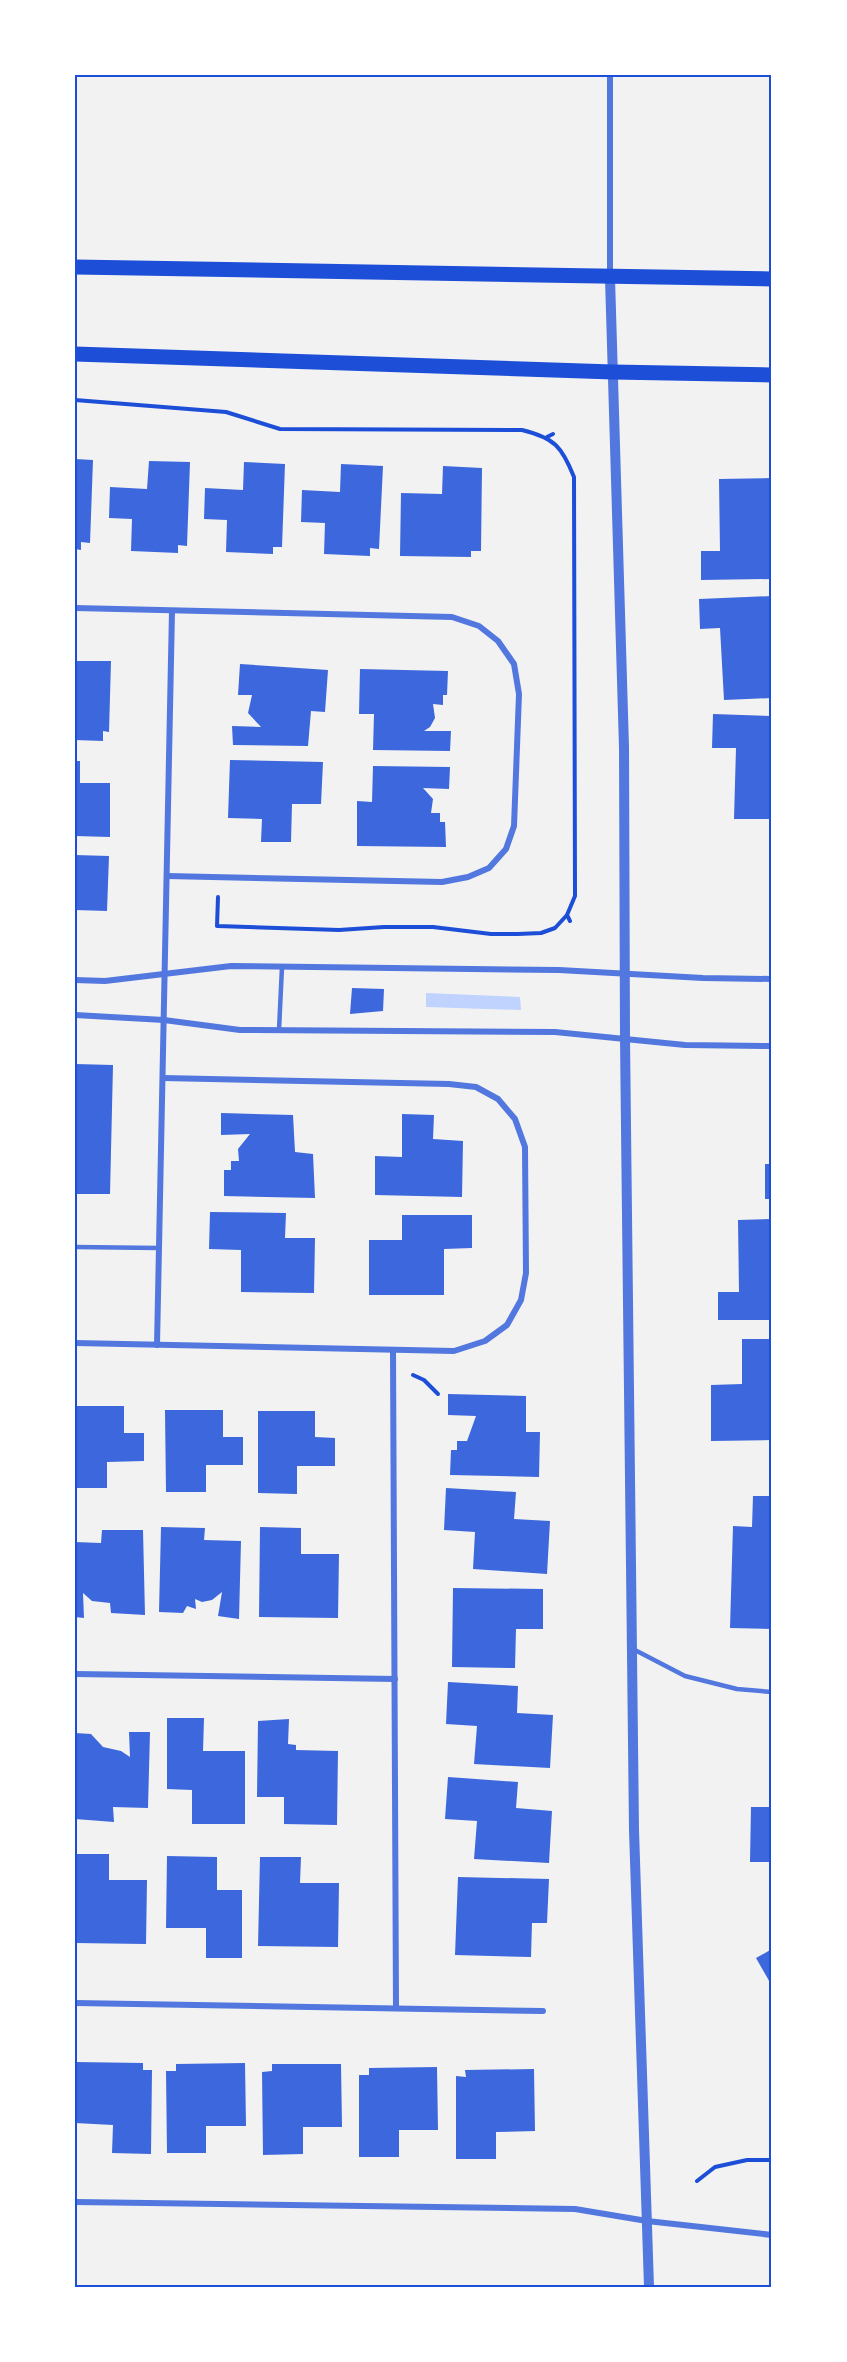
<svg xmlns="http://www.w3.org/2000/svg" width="847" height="2362" font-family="'Roboto Condensed',sans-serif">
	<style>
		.water { fill: #bfd3fe }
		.building { fill: #3d67dc }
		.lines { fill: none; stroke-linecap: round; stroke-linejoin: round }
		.path { stroke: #1d4ed8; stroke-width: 4 }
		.service { stroke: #5277de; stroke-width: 4.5 }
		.minor { stroke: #5277de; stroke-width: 6 }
		.tertiary { stroke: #5277de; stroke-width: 10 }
		.primary { stroke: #1d4ed8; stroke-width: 15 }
		.neatline { fill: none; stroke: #1d4ed8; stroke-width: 2 }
	</style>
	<rect width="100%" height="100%" fill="#f2f2f2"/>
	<polygon class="water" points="426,993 520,997 521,1010 426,1007"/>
	<g class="building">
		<polygon points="75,459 93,460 90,543 81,542 81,550 75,549"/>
		<polygon points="149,461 190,462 187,546 178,545 178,553 131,551 132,519 109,518 110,487 147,489"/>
		<polygon points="244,462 285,464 282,547 273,547 273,554 226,552 227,520 204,519 205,488 243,490"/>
		<polygon points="341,464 383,466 379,549 370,548 370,556 324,554 325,523 301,522 302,490 340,492"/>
		<polygon points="443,466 482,468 481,551 471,551 471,557 400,556 401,493 442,494"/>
		<polygon points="772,478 772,579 701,580 701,551 720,551 719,479"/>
		<polygon points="772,596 772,698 724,700 720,628 700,629 699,599"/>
		<polygon points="75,661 111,661 109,732 103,731 103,741 75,740"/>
		<polygon points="240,664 328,670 325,712 311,711 308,746 233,745 232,726 261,727 248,713 252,695 238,695"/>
		<polygon points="360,669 448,671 447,695 443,695 443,705 433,704 435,718 430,727 424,731 451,731 450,751 373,750 374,714 359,714"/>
		<polygon points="713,714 772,716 772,819 734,819 736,748 712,748"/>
		<polygon points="230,760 323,762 321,804 292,804 291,842 261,842 262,819 228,818"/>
		<polygon points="75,761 80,761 80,783 110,783 110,837 75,836"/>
		<polygon points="373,766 450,767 449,789 423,788 433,799 431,813 440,813 440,822 445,822 446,847 357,846 357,801 372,802"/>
		<polygon points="75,855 109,856 107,911 75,910"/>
		<polygon points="352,988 384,989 383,1011 350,1014"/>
		<polygon points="75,1064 113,1065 110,1194 75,1194"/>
		<polygon points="221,1113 293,1115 295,1152 313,1154 315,1198 224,1196 224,1170 231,1170 231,1161 239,1161 238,1149 250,1134 221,1135"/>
		<polygon points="402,1114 434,1115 433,1139 463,1141 462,1197 375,1195 375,1156 402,1157"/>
		<rect x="765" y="1164" width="7" height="35"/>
		<polygon points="210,1212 286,1213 285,1238 315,1238 314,1293 241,1292 241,1250 209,1249"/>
		<polygon points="402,1215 472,1215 472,1248 444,1249 444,1295 369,1295 369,1240 402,1240"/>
		<polygon points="772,1219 772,1320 718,1320 718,1292 739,1292 738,1220"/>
		<polygon points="742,1339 772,1339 772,1440 711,1441 711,1385 742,1384"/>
		<polygon points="448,1394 526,1396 526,1432 540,1432 539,1477 450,1475 451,1450 457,1450 457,1441 467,1441 476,1416 448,1415"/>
		<polygon points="75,1406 124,1406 124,1433 144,1433 144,1461 107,1462 107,1488 75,1488"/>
		<polygon points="165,1410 223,1410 223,1437 243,1437 243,1465 206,1465 206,1492 166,1492"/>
		<polygon points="258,1411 315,1411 315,1437 335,1438 335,1466 297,1466 297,1494 258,1493"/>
		<polygon points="446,1488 516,1492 514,1519 550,1521 547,1574 473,1569 475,1532 444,1530"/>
		<polygon points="753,1496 772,1496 772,1629 730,1628 733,1526 752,1527"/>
		<polygon points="161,1527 205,1528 204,1540 241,1541 239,1619 218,1616 222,1592 212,1600 202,1602 195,1599 196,1609 187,1606 183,1613 159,1612"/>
		<polygon points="260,1527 301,1528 301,1554 339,1554 338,1618 259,1617"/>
		<polygon points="102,1530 143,1530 145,1615 111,1613 110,1603 92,1601 83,1593 84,1618 75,1617 75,1542 101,1543"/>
		<polygon points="453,1588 543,1589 543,1629 516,1629 515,1668 452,1667"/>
		<polygon points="448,1682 518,1686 517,1713 553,1715 550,1768 474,1764 477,1726 446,1724"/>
		<polygon points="167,1718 204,1718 203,1751 245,1751 245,1824 192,1824 192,1790 167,1789"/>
		<polygon points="289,1719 288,1744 296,1745 296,1750 338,1751 337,1825 284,1824 284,1797 257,1797 258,1721"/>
		<polygon points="129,1732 150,1732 148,1808 113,1807 114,1822 75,1819 75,1733 91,1734 103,1747 121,1751 130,1757"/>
		<rect x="769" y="1745" width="3" height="54"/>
		<polygon points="448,1777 518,1782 516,1808 552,1811 549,1863 474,1859 477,1821 445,1819"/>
		<polygon points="751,1807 772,1807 772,1862 750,1862"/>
		<polygon points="75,1854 109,1854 109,1880 147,1880 146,1944 75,1943"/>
		<polygon points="167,1856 217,1857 217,1890 242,1890 242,1958 206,1958 206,1928 166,1928"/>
		<polygon points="260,1857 301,1857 300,1883 339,1883 338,1947 258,1946"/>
		<polygon points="458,1877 549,1879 547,1923 532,1923 531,1957 455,1955"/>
		<polygon points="772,1949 772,1986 756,1958"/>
		<polygon points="75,2062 143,2063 143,2070 152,2070 151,2154 112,2153 113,2125 75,2123"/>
		<polygon points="245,2063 246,2126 206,2126 206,2153 167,2153 166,2071 176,2071 176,2064"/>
		<polygon points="272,2064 341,2064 342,2127 303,2127 303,2154 263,2155 262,2072 272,2071"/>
		<polygon points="437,2067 438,2130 399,2130 399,2157 359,2157 359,2075 369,2075 369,2068"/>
		<polygon points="534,2069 535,2131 496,2132 496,2159 456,2159 456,2076 466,2077 465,2070"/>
	</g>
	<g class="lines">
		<g class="path">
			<path d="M75,400L226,412L280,429L522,430C555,438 562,447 574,477L575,896L567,915L570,921"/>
			<polyline points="547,437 553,434"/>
			<polyline points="218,897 217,926 339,930 384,927 433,927 491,934 518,934 541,933 555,928 567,915"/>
			<polyline points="413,1375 424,1380 438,1394"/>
			<polyline points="697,2181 715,2167 747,2160 772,2160"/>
		</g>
		<g class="service">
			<polyline points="279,1030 282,967"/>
			<polyline points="75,1247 159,1248"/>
			<polyline points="633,1649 685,1676 737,1689 772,1692"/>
		</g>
		<g class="minor">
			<polyline points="610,75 610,275"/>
			<polyline points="75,608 452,617 479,626 498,641 514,664 519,694 514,826 506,849 489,868 468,877 442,882 167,876"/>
			<polyline points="75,980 105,981 231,966 559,970 703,978 772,979"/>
			<polyline points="75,1015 164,1020 240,1030 555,1032 685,1045 772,1046"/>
			<polyline points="75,1343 454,1351 485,1341 507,1325 521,1300 526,1273 525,1147 515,1119 498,1099 476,1087 449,1084 163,1078"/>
			<polyline points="157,1345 172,611"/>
			<polyline points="393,1350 396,2008"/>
			<polyline points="75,1674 395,1679"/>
			<polyline points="75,2003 543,2011"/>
			<polyline points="75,2202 575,2209 647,2221 772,2235"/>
		</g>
		<polyline class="tertiary" points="610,278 624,747 625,1039 634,1830 649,2287"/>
		<g class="primary">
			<polyline points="75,267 772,279"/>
			<polyline points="75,354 613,372 772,375"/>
		</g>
	</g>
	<rect width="847" height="2362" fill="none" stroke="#ffffff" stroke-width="153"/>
	<rect x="76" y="76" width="694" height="2210" class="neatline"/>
</svg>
